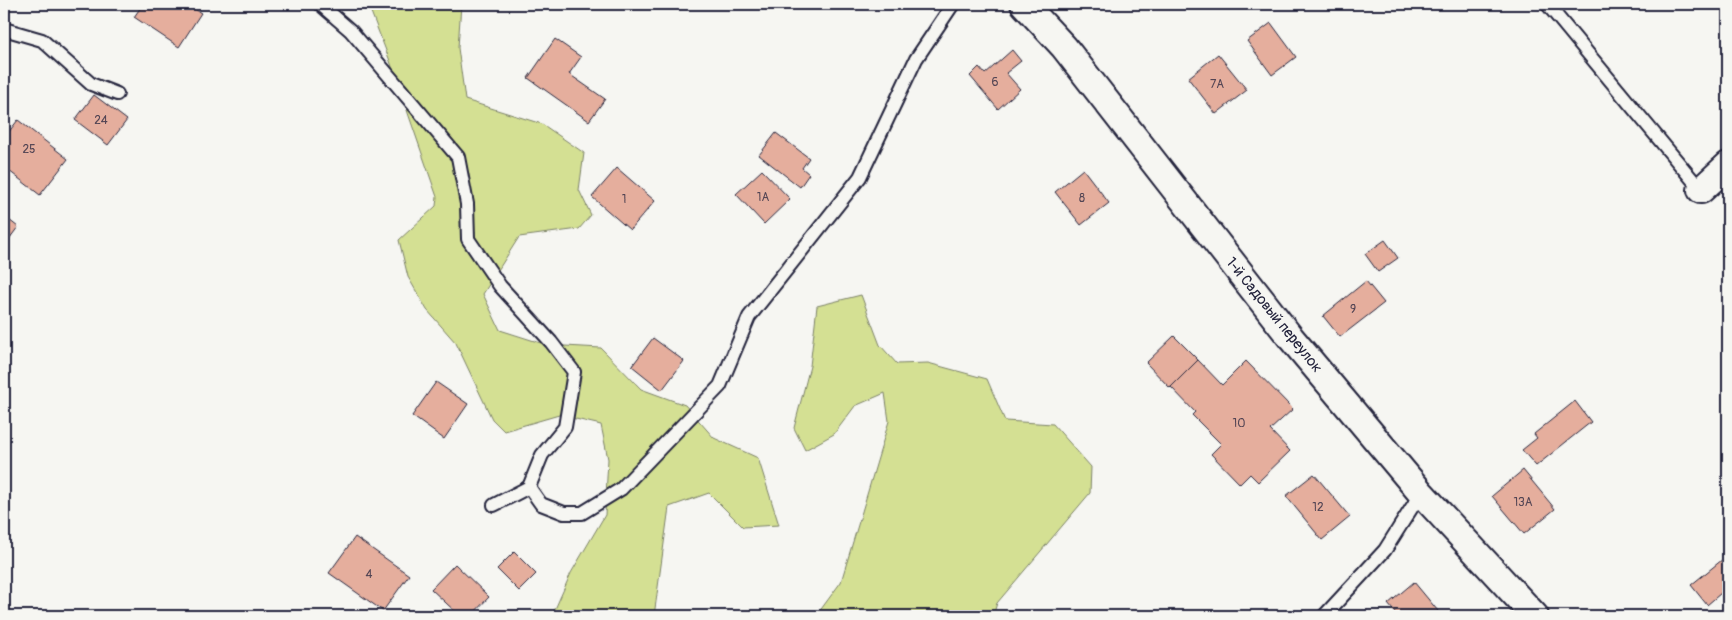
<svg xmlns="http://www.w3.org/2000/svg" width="1732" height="620" font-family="Pangolin,sans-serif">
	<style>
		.green { fill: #d4e093; stroke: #7b8167 }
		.building { fill: #e5ae9d; stroke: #22223b }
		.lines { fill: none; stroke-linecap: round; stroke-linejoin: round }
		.lane-casing { stroke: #22223b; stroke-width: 16 }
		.street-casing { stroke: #22223b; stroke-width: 30 }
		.lane { stroke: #f6f6f2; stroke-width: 12 }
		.street { stroke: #f6f6f2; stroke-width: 26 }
		.labels { text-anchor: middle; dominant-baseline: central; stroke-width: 4; stroke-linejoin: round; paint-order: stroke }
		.number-label { font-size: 12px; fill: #534554 }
		.street-label { font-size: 15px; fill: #22223b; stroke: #f6f6f2 }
	</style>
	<rect width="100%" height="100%" fill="#f6f6f2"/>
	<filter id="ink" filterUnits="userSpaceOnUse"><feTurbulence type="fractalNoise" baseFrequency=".02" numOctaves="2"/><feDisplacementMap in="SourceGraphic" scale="10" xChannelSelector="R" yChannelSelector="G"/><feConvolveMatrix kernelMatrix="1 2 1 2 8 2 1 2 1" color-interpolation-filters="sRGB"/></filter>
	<g filter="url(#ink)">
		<g class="green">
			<polygon points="373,4 461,4 458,48 465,100 542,124 584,153 579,190 591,215 579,229 519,237 483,294 500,330 547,345 601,348 641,389 685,405 714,438 758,458 779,525 743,527 709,493 669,507 654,616 552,616 571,573 605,515 608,459 601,425 559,415 504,431 492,419 456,343 427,310 408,277 399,240 436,206 437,197 390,61 371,12"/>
			<polygon points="861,295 880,345 897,364 928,363 987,379 1005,421 1053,424 1091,467 1090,493 997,603 993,616 816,616 841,582 889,421 885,393 855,406 834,434 805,450 794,428 810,366 817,306"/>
		</g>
		<g class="building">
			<polygon points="143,4 187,4 201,13 179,47 134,17"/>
			<polygon points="1271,23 1296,57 1272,75 1247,41"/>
			<polygon points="555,39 581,57 569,74 605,99 589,121 528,78"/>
			<polygon points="1012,50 1021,61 1006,73 1020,89 998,109 970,76 979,67 985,74"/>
			<polygon points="1218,54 1247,90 1216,114 1188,78"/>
			<polygon points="94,95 127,120 108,145 75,120"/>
			<polygon points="18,120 68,159 40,195 4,167 4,138"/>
			<polygon points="776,133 809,158 802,168 809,174 800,187 759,155"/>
			<polygon points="617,168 655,201 630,230 592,197"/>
			<polygon points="1083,169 1109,203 1081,225 1055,192"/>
			<polygon points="762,170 790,199 764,224 736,194"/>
			<polygon points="4,216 18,227 4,246"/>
			<polygon points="1385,240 1398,258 1378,272 1365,254"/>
			<polygon points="1366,281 1384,303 1340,337 1323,316"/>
			<polygon points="1174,336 1198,360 1170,388 1146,363"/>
			<polygon points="653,338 684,361 662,390 632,366"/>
			<polygon points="1198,360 1222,385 1246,361 1293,409 1270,430 1290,451 1258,482 1250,474 1240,484 1211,454 1221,444 1192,415 1195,412 1171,387"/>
			<polygon points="436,382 468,404 444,439 412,416"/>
			<polygon points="1575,401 1591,422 1536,466 1522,450 1537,438 1534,434"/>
			<polygon points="1523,470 1555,509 1524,534 1492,496"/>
			<polygon points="1314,474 1350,517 1322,540 1286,496"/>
			<polygon points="355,537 409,575 383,611 329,573"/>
			<polygon points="514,552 536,574 519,591 497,569"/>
			<polygon points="1728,555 1728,587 1707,605 1691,585"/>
			<polygon points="455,564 489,597 471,616 460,616 431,589"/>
			<polygon points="1414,582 1438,611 1432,616 1398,616 1388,604"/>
		</g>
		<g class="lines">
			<g class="lane-casing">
				<g id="lane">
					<polyline points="320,4 351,31 458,157 467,204 468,239 500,286 551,342 574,372 565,427 542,455 529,487"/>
					<polyline points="1547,4 1701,190"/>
					<polyline points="4,29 42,40 91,84 117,94"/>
					<polyline points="494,505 529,487 541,504 564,513 582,513 621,489 720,386 749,317 860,177 916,59 953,4"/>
					<polyline points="1324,616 1385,550 1421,493"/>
				</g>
			</g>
			<g class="street-casing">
				<g id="street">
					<polyline points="1024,4 1064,47 1291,338 1421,493 1535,616"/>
					<polyline points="1701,190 1728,165"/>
				</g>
			</g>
			<use href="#lane" class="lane"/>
			<use href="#street" class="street"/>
		</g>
	</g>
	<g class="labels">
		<g class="number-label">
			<text x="995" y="82">6</text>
			<text x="1217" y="84">7А</text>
			<text x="101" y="120">24</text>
			<text x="29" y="149">25</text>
			<text x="763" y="197">1А</text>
			<text x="1082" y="198">8</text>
			<text x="624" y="199">1</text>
			<text x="1353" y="309">9</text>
			<text x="1239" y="423">10</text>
			<text x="1523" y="502">13А</text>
			<text x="1318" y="507">12</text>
			<text x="369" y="574">4</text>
		</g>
		<g class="street-label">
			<text transform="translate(1274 315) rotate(51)">1-й Садовый переулок</text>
		</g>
	</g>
	<rect width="1732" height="620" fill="none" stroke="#f6f6f2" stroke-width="20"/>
	<rect x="10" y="10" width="1712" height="600" fill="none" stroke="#22223b" stroke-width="2" filter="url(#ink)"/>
</svg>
